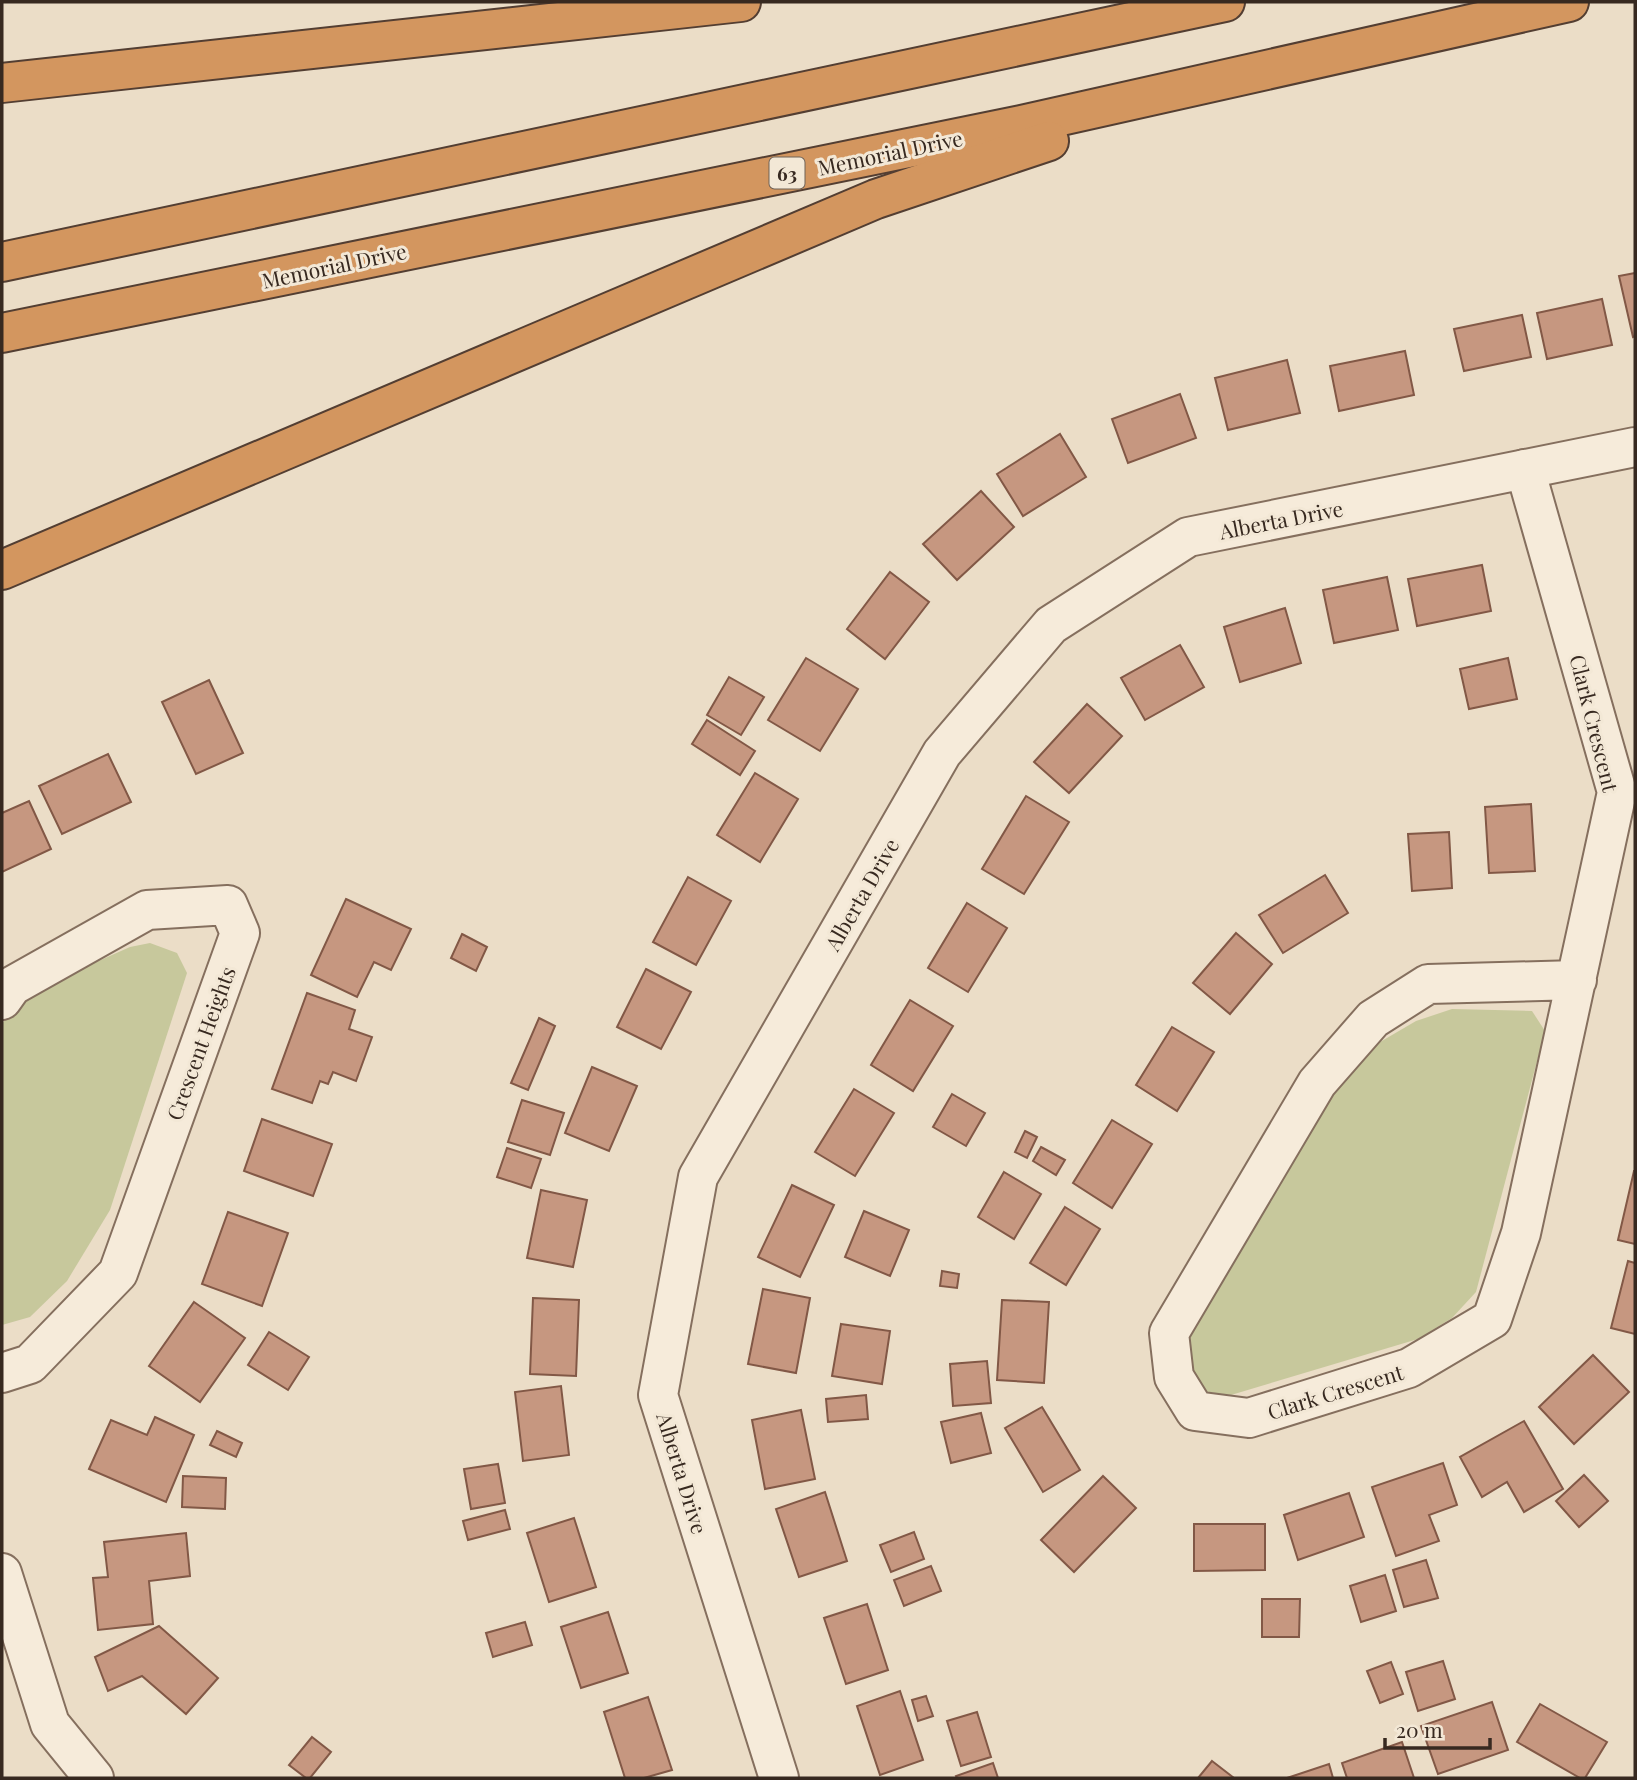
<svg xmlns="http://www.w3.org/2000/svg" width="1637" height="1780" font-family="'Playfair Display',serif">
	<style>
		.green { fill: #c7c89c }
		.building { fill: #c69780; stroke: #825846; stroke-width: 2 }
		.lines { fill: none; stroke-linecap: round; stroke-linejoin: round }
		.minor-casing { stroke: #856f5e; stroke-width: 42 }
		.highway-casing { stroke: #533e32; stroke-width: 42 }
		.minor { stroke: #f6ebda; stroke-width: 38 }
		.highway { stroke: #d3965f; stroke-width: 38 }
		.labels { text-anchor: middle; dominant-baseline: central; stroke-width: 6; stroke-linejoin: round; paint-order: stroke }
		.shield { fill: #f3e8d6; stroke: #6f6257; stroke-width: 2 }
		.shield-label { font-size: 19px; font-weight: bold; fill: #372920 }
		.street-label { font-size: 21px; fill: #372920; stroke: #f3e8d6 }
	</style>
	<rect width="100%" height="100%" fill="#ebddc7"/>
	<g class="green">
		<polygon points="150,943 177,953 187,973 110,1210 67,1281 30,1317 2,1325 2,1024 17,1003 58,979 130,947"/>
		<polygon points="1452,1009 1532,1011 1545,1031 1476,1292 1452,1318 1418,1339 1231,1395 1207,1392 1192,1370 1186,1341 1340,1079 1375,1045 1416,1021"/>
	</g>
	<g class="building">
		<polygon points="1635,273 1635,336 1633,337 1619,276"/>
		<polygon points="1602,299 1612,345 1547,359 1537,313"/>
		<polygon points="1522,315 1531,357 1464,371 1454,329"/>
		<polygon points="1405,351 1414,395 1339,411 1330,366"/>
		<polygon points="1287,360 1300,413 1228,430 1215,378"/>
		<polygon points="1180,394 1196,438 1128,463 1112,419"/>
		<polygon points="1060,434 1086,477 1023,516 997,474"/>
		<polygon points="981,491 1014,527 957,580 923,544"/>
		<polygon points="1482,565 1491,611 1417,626 1408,579"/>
		<polygon points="890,572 929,602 885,659 847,629"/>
		<polygon points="1387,577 1398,630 1334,643 1323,590"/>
		<polygon points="1285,608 1301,663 1240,682 1224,627"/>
		<polygon points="1180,645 1204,687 1145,720 1121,678"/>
		<polygon points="806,658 858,689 820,751 768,720"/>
		<polygon points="1508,658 1517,699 1469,709 1460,669"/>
		<polygon points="729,677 764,697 741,735 707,715"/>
		<polygon points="209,680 243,753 196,774 162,702"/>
		<polygon points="1087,704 1122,736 1069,793 1034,762"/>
		<polygon points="707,720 755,751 740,775 692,744"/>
		<polygon points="108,754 131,802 62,834 39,786"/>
		<polygon points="755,773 798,799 760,862 717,835"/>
		<polygon points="1026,796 1069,822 1024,894 982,869"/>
		<polygon points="29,801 51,849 2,872 2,813"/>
		<polygon points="1531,804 1535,871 1489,873 1485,807"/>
		<polygon points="1449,832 1452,888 1412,891 1408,834"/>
		<polygon points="1325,875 1348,913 1283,953 1259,915"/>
		<polygon points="688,877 731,901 696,965 653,942"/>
		<polygon points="346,899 411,929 391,970 374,962 357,997 311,975"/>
		<polygon points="967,903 1007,928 968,992 928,968"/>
		<polygon points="1236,933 1272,964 1230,1014 1193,983"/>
		<polygon points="462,934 487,947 476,971 451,958"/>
		<polygon points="646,969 691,992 661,1049 617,1027"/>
		<polygon points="307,993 355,1010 349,1029 372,1037 356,1081 333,1072 328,1084 320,1081 312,1103 272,1089"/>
		<polygon points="910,1000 953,1026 913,1091 871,1065"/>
		<polygon points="539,1018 555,1026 528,1090 511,1083"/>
		<polygon points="1172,1027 1214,1052 1177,1111 1136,1085"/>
		<polygon points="592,1067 637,1086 609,1151 565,1133"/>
		<polygon points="854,1089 894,1113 855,1176 815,1152"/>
		<polygon points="952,1094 985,1113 966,1146 933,1127"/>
		<polygon points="522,1100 564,1113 550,1155 508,1142"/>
		<polygon points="262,1119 332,1144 313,1196 244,1171"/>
		<polygon points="1112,1120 1152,1144 1112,1208 1073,1183"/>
		<polygon points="1025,1131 1037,1137 1027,1158 1015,1152"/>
		<polygon points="1041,1147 1065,1160 1056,1175 1033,1161"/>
		<polygon points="507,1148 541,1159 531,1188 497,1177"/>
		<polygon points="1634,1171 1635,1171 1635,1244 1618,1240"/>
		<polygon points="1004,1172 1041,1194 1014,1239 978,1217"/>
		<polygon points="792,1185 834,1205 800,1277 758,1257"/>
		<polygon points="541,1190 587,1200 573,1267 527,1258"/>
		<polygon points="1065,1207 1100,1229 1066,1285 1030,1263"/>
		<polygon points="864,1211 909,1230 890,1276 845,1257"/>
		<polygon points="228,1212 288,1233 262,1306 202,1284"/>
		<polygon points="1628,1261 1635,1263 1635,1334 1611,1328"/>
		<polygon points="942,1271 959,1274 957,1288 940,1286"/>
		<polygon points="763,1289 810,1298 796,1373 748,1364"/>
		<polygon points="533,1298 579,1300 576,1376 530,1374"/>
		<polygon points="1002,1300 1049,1302 1044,1383 997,1380"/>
		<polygon points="194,1302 245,1338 200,1402 149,1366"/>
		<polygon points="841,1324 890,1331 882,1384 832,1376"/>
		<polygon points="269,1332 309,1357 288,1390 248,1365"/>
		<polygon points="1593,1355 1629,1392 1574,1444 1539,1407"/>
		<polygon points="987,1361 991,1403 953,1406 950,1364"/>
		<polygon points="561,1386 569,1455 523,1461 515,1392"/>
		<polygon points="866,1395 868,1419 828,1422 826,1399"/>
		<polygon points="1042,1407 1080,1470 1043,1492 1005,1428"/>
		<polygon points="801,1410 815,1479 765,1489 752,1420"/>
		<polygon points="981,1413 991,1453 951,1463 941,1422"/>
		<polygon points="155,1417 194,1435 166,1502 89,1469 111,1420 147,1435"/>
		<polygon points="1524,1421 1563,1489 1524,1512 1507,1482 1482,1497 1460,1457"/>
		<polygon points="217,1431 242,1443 236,1457 210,1445"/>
		<polygon points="1443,1463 1457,1505 1429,1515 1439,1541 1396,1556 1372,1487"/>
		<polygon points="498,1464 505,1503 471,1509 464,1469"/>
		<polygon points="1584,1475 1608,1501 1579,1527 1556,1501"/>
		<polygon points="183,1476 226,1478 225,1509 182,1507"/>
		<polygon points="1103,1476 1136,1508 1074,1572 1041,1540"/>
		<polygon points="825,1492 847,1561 799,1577 776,1509"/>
		<polygon points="1349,1493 1364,1537 1298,1560 1284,1515"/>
		<polygon points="505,1510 510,1529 468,1540 463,1521"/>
		<polygon points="574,1518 596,1587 549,1602 527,1533"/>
		<polygon points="1194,1524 1265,1524 1265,1570 1194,1571"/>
		<polygon points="914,1532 924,1559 891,1572 880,1545"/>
		<polygon points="186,1533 190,1576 149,1581 153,1624 98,1630 93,1578 108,1577 104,1542"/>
		<polygon points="1426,1560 1438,1598 1404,1607 1393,1570"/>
		<polygon points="931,1566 941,1591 904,1606 894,1580"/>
		<polygon points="1385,1575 1396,1611 1361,1622 1350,1586"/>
		<polygon points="1262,1599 1300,1599 1299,1637 1262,1637"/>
		<polygon points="867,1604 888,1670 846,1684 824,1618"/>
		<polygon points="608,1612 628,1673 581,1688 561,1627"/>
		<polygon points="525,1622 532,1645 493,1657 486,1633"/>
		<polygon points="159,1626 218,1678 186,1714 142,1676 108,1691 95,1657"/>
		<polygon points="1443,1661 1455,1699 1418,1711 1406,1672"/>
		<polygon points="1391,1662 1403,1694 1380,1703 1367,1671"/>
		<polygon points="900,1691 923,1760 880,1775 857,1706"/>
		<polygon points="926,1696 933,1716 918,1721 912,1700"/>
		<polygon points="648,1697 672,1770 644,1778 625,1778 604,1712"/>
		<polygon points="1492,1702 1508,1750 1438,1774 1421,1726"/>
		<polygon points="1540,1704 1607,1742 1585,1778 1580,1778 1517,1742"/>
		<polygon points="977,1712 991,1757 961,1766 947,1721"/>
		<polygon points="312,1737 331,1752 310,1778 306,1778 289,1765"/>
		<polygon points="1402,1742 1414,1778 1347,1778 1342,1763"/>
		<polygon points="1212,1761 1234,1778 1198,1778"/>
		<polygon points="993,1763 998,1778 957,1778 956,1776"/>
		<polygon points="1329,1764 1333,1778 1287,1778"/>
	</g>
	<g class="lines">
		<g class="minor-casing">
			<g id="minor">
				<polyline points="1525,469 1617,792 1521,1233 1492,1319 1409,1368 1249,1418 1195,1411 1174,1377 1169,1333 1317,1083 1373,1019 1428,984 1577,980"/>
				<polyline points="2,1000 12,986 147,910 228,905 240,933 118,1273 30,1364 2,1373"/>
				<polyline points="2,1573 50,1724 94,1778"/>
				<polyline points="779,1778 658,1395 698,1177 942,753 1051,625 1188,537 1635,447"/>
			</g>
		</g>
		<g class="highway-casing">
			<g id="highway">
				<polyline points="2,83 741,2"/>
				<polyline points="2,262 1225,2"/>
				<polyline points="2,333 1021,125 1569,2"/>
				<polyline points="2,570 876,199 1049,141"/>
			</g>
		</g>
		<use href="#minor" class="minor"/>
		<use href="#highway" class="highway"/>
	</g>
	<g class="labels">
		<rect class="shield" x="769.5" y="157.5" width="35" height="31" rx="5"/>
		<g class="shield-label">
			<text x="787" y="173">63</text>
		</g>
		<g class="street-label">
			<text transform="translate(890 152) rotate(-12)">Memorial Drive</text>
			<text transform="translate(334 265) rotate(-12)">Memorial Drive</text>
			<text transform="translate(1281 519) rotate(-11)">Alberta Drive</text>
			<text transform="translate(1595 723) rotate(76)">Clark Crescent</text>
			<text transform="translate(861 894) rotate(-60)">Alberta Drive</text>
			<text transform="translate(200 1043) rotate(-70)">Crescent Heights</text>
			<text transform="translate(1335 1391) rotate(-17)">Clark Crescent</text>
			<text transform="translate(683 1473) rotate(73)">Alberta Drive</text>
		</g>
	</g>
	<rect width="1637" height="1780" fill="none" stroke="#372920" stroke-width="7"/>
	<path d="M1385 1738v10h105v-10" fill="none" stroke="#372920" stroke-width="3.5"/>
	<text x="1396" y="1738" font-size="21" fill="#372920" stroke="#f3e8d6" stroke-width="5" paint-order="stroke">20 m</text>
</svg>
